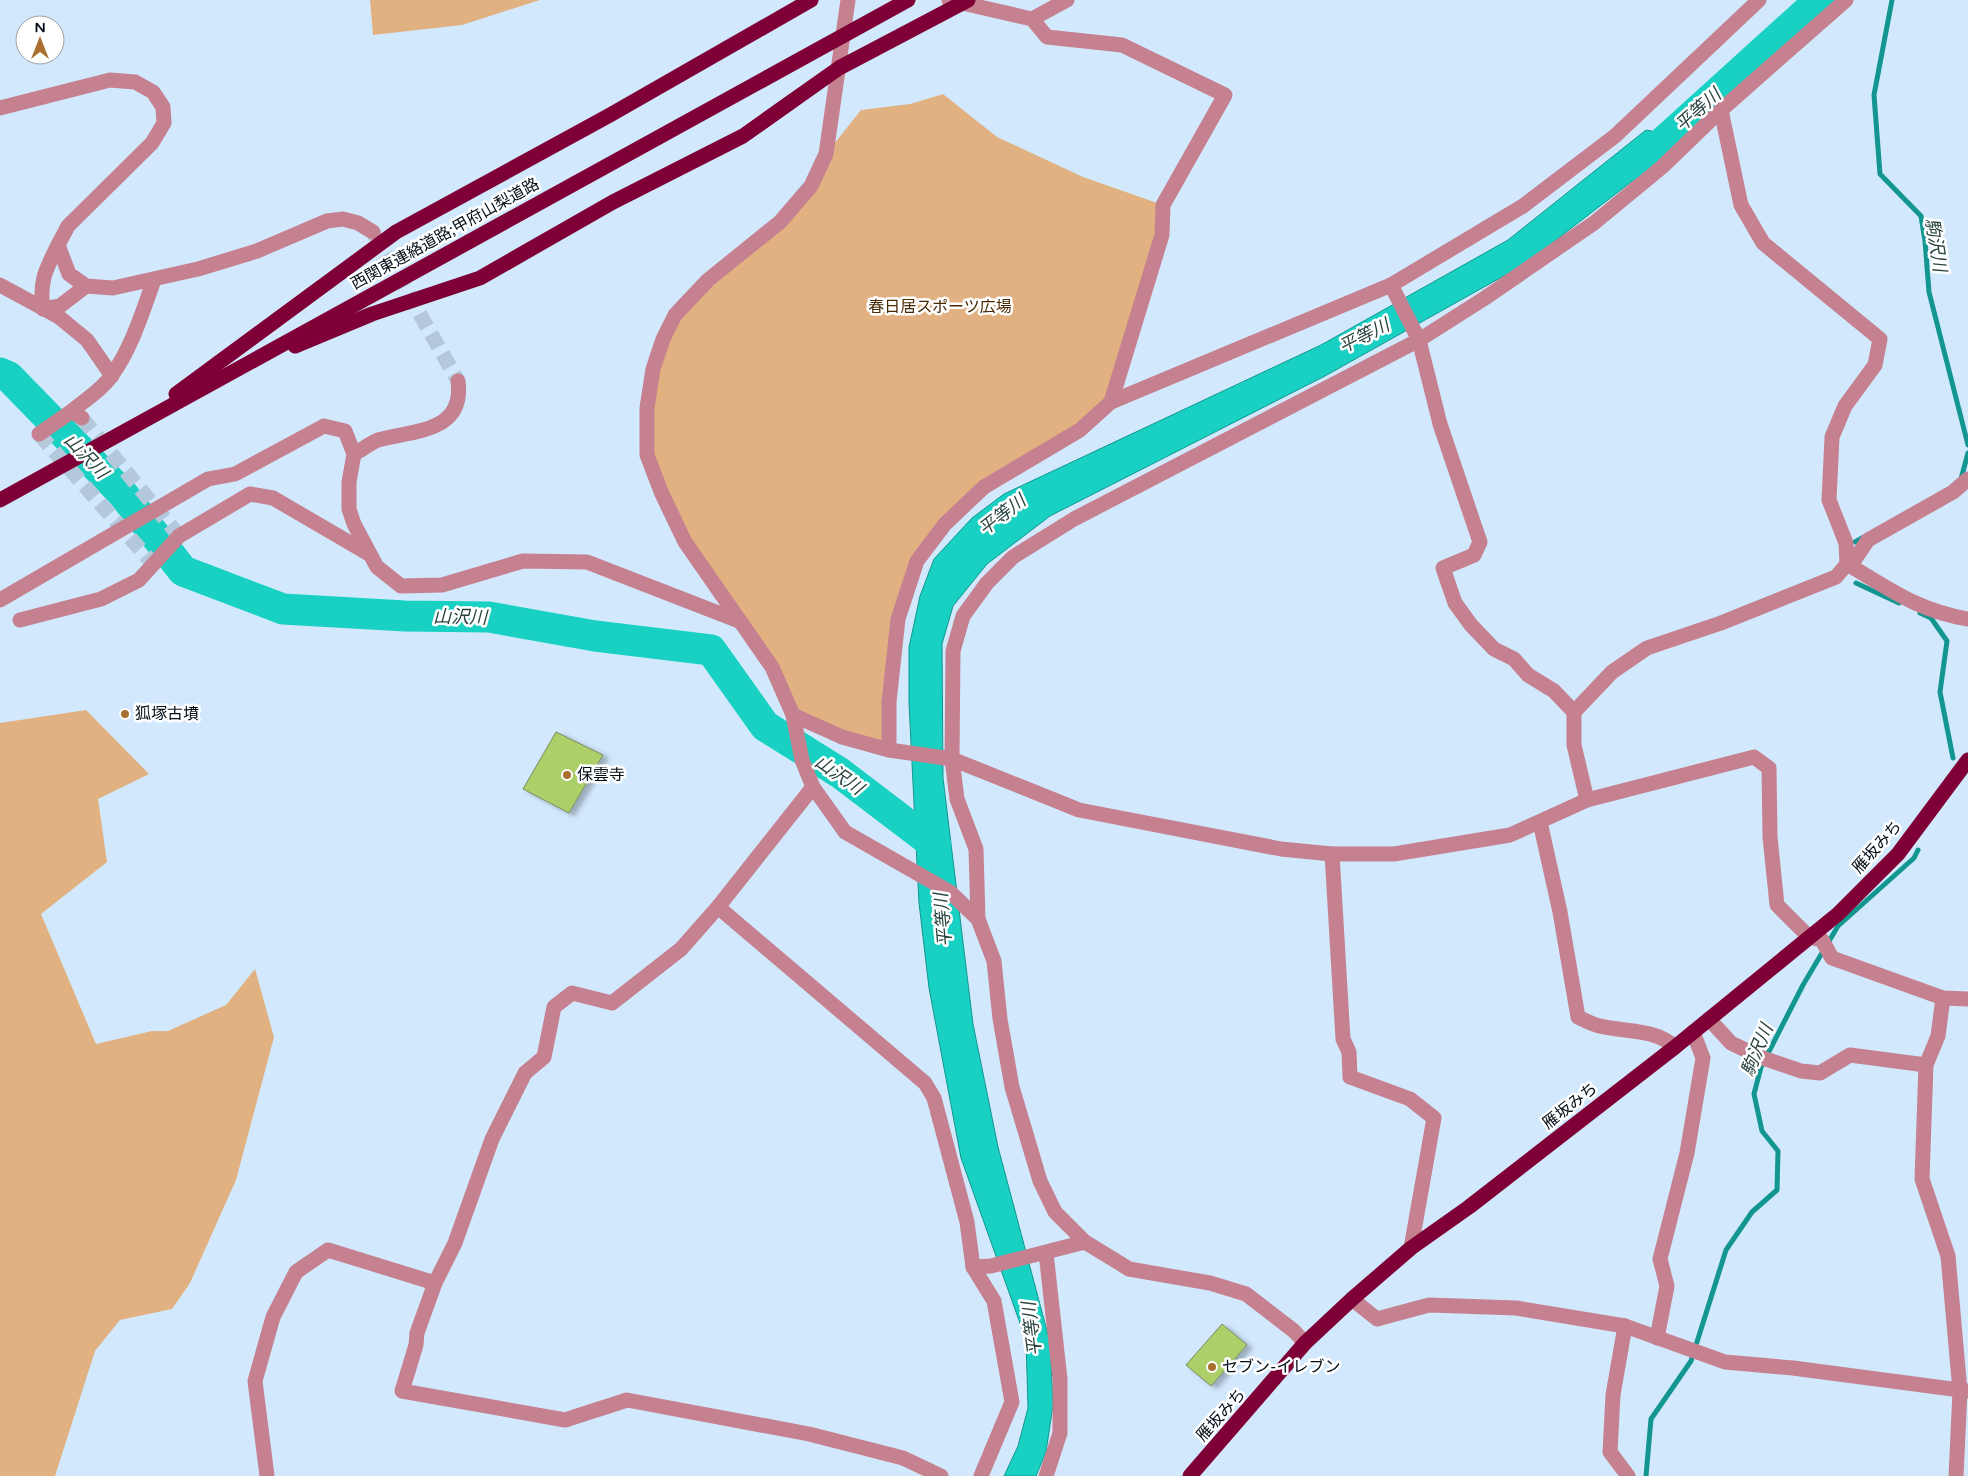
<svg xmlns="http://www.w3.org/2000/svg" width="1968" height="1476" font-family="'Varela Round','Noto Sans JP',sans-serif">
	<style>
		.green { fill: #e1b182 }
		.water { fill: #18d1c2; stroke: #12968f }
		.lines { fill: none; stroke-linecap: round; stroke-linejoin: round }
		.stream { stroke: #12968f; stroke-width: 5 }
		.river { stroke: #18d1c2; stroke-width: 31 }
		.building { fill: #accf6b; stroke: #7a8962; filter: url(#shadow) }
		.minor-tunnel { stroke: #b3c8db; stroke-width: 15; stroke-dasharray: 15 8; stroke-linecap: butt }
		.minor { stroke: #c68190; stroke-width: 15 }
		.highway { stroke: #7f0037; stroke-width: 15 }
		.poi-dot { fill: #a96f2f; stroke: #fff; stroke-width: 2 }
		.labels { text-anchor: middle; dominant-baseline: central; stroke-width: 5; stroke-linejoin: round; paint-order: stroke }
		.street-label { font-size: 16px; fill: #030e19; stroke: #fff }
		.park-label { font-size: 16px; fill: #472904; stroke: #fff }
		.poi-label { font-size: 16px; fill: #030e19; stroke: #fff; text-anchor: start }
		.water-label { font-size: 18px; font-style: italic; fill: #2a4440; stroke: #fff }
	</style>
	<defs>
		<filter id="shadow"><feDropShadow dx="5.5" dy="3" stdDeviation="2.5" flood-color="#0004"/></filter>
	</defs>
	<rect width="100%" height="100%" fill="#d2e9fd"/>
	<g class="green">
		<polygon points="370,0 540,0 462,25 373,35"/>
		<polygon points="943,94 997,137 1083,177 1163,205 1111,402 984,487 917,562 898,619 889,750 793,715 772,667 685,542 647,455 647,408 675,315 780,222 826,154 861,110 910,104"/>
		<polygon points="86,710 149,774 98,799 107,862 41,914 96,1044 152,1031 168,1031 226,1005 255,969 274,1037 236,1180 190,1283 172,1309 120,1320 95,1351 55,1476 0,1476 0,723"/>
	</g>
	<polygon class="water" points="1646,130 1688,138 1525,264 1325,376 1050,516 987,564 953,606 942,644 943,778 973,1024 998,1147 1050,1342 1053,1405 1046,1452 1036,1476 1004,1476 1018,1446 1028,1408 1026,1340 961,1158 929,988 919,903 909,703 909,647 920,596 934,559 972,518 1004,494 1321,345 1508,240"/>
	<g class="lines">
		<g class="stream">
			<polyline points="1892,0 1874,95 1880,174 1921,216 1925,241 1929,292 1968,445"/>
			<polyline points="1961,479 1968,453"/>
			<polyline points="1855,542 1864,537"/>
			<polyline points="1856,583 1899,603"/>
			<polyline points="1920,613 1931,618 1947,641 1940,692 1953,758"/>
			<polyline points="1646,1476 1651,1419 1691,1361 1726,1250 1752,1212 1777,1190 1778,1151 1762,1131 1754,1094 1761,1067 1803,985 1838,926 1914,858 1918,850"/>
		</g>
		<g class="river">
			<polyline points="1639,164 1820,0"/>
			<polyline points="0,373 9,377 123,494 183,571 283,609 405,616 489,617 595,636 711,650 765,726 840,773 936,846"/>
		</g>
	</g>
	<g class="building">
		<polygon points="556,732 603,755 569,813 523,789"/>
		<polygon points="1222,1324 1247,1345 1211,1386 1186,1365"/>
	</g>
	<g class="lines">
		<g class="minor-tunnel">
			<polyline points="374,234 458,381"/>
			<polyline points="82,418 179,536"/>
			<polyline points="39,434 154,565"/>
		</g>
		<g class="minor">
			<polyline points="848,0 826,154 811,186 780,222 708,280 675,315 663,339 653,369 647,408 647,455 662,494 685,542 772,667 793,715 802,760 813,787 845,832 950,892 978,919 994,961 1000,1019 1012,1087 1040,1181 1055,1212 1085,1242 1129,1269 1210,1283 1246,1294 1294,1331 1305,1343"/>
			<polyline points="1032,19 1067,0"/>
			<polyline points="0,108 110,80 135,82 153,92 163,107 164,123 152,143 68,226 58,245 69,274 86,286 113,288 198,269 257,251 327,221 343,219 358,223 373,232"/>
			<polyline points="1721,110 1741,205 1763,243 1880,339 1875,365 1845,406 1832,437 1829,500 1846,543 1847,564"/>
			<path d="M58,245C46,269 39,281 43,309L60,306L86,286"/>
			<polyline points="0,285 59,317 87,340 112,376"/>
			<polyline points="1391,285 1419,340 1440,424 1480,542 1474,555 1443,568 1455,603 1471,625 1494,649 1514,659 1528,675 1554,691 1574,712"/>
			<path d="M458,381C465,433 413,430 378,440C370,443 362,450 354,454L349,482V509L354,524L377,567L401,586L442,585L523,561L587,562L739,621"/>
			<polyline points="1111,402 1391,285 1523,206 1615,136 1759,0"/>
			<path d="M82,418L72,411C85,400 102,390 112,375C132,347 142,313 154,280"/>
			<polyline points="39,434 72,411"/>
			<path d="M1847,564C1890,589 1918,611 1968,619"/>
			<polyline points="0,600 208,479 235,474 324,426 345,431 354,454"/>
			<polyline points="20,620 101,599 139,580 179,536 250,494 273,498 369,554"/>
			<polyline points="793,715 842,737 889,750 952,759 1079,810 1281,849 1332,854 1394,854 1510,835 1587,800 1754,757 1769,768 1770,837 1777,905 1809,937 1822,940 1832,958 1943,998 1968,999"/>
			<polyline points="889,750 889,702 898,619 917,561 945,524 984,487 1080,430 1111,402 1162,235 1163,205 1225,95 1122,45 1047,37 1032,19 949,0"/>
			<polyline points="813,787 718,907 681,949 612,1003 572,993 554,1007 544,1057 525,1073 492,1139 455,1243 435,1283 417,1333 416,1345 402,1391 565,1420 627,1400 809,1434 903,1458 941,1476"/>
			<polyline points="1587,800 1574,745 1574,712 1612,672 1647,648 1721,623 1836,577 1847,564 1853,562 1868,540 1953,492 1968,479"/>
			<path d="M1540,822L1560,912L1578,1017C1584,1020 1590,1023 1596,1025C1624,1033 1652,1027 1675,1047"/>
			<polyline points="1332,854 1343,1039 1349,1052 1350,1077 1410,1099 1434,1118 1411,1248"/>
			<polyline points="718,907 925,1083 934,1098 967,1222 973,1267 994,1301 1012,1402 981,1476"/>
			<polyline points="978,919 976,849 957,799 952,759 953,651 963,616 987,583 1013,557 1074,519 1419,340 1485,298 1594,223 1662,167 1721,110 1846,0"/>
			<polyline points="1943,998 1938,1036 1926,1065 1922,1179 1948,1256 1960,1391 1956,1476"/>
			<polyline points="1709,1019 1731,1043 1760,1057 1801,1071 1820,1073 1850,1055 1926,1065"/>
			<polyline points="1046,1253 1060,1379 1060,1433 1046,1476"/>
			<polyline points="973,1267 991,1266 1085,1242"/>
			<polyline points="1352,1299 1377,1319 1429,1305 1516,1308 1625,1326 1725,1362 1793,1368 1968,1391"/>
			<polyline points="1625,1326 1613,1395 1610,1452 1628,1476"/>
			<polyline points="1657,1338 1667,1286 1660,1259 1687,1153 1703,1058 1693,1032"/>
			<polyline points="267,1476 255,1381 273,1317 296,1272 328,1250 435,1283"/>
		</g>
		<g class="highway">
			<polyline points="295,346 372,314 480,278 613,202 743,136 839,68 968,0"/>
			<polyline points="176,394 396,232 610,115 811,0"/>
			<polyline points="0,500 908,0"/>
			<polyline points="1190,1476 1305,1343 1352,1299 1411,1248 1469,1207 1675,1047 1838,914 1898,854 1968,760"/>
		</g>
	</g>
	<g class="poi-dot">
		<circle cx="125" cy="714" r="5"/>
		<circle cx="567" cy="775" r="5"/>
		<circle cx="1212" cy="1367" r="5"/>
	</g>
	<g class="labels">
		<g class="street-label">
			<text transform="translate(445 234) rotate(-29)">西関東連絡道路;甲府山梨道路</text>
			<text transform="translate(1877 847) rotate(-48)">雁坂みち</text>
			<text transform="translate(1570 1106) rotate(-38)">雁坂みち</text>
			<text transform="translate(1221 1415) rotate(-48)">雁坂みち</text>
		</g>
		<g class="park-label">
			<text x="940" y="307">春日居スポーツ広場</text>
		</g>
		<g class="poi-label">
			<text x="135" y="714">狐塚古墳</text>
			<text x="577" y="775">保雲寺</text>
			<text x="1222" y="1367">セブン-イレブン</text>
		</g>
		<g class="water-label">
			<text transform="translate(1698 110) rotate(-42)">平等川</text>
			<text transform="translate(1936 245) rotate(81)">駒沢川</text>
			<text transform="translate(1364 336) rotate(-27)">平等川</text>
			<text transform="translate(86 456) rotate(46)">山沢川</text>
			<text transform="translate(1002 515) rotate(-38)">平等川</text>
			<text transform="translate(460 617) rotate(1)">山沢川</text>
			<text transform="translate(839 775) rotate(35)">山沢川</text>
			<text transform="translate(943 920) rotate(-95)">平等川</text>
			<text transform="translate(1757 1050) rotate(-67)">駒沢川</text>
			<text transform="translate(1032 1329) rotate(-97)">平等川</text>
		</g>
	</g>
	<g transform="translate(40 40)"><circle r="24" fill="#ffffff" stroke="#9a9fa3"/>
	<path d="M0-4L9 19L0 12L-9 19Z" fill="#a96f2f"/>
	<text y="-8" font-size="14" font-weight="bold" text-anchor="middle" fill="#030e19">N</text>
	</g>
</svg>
